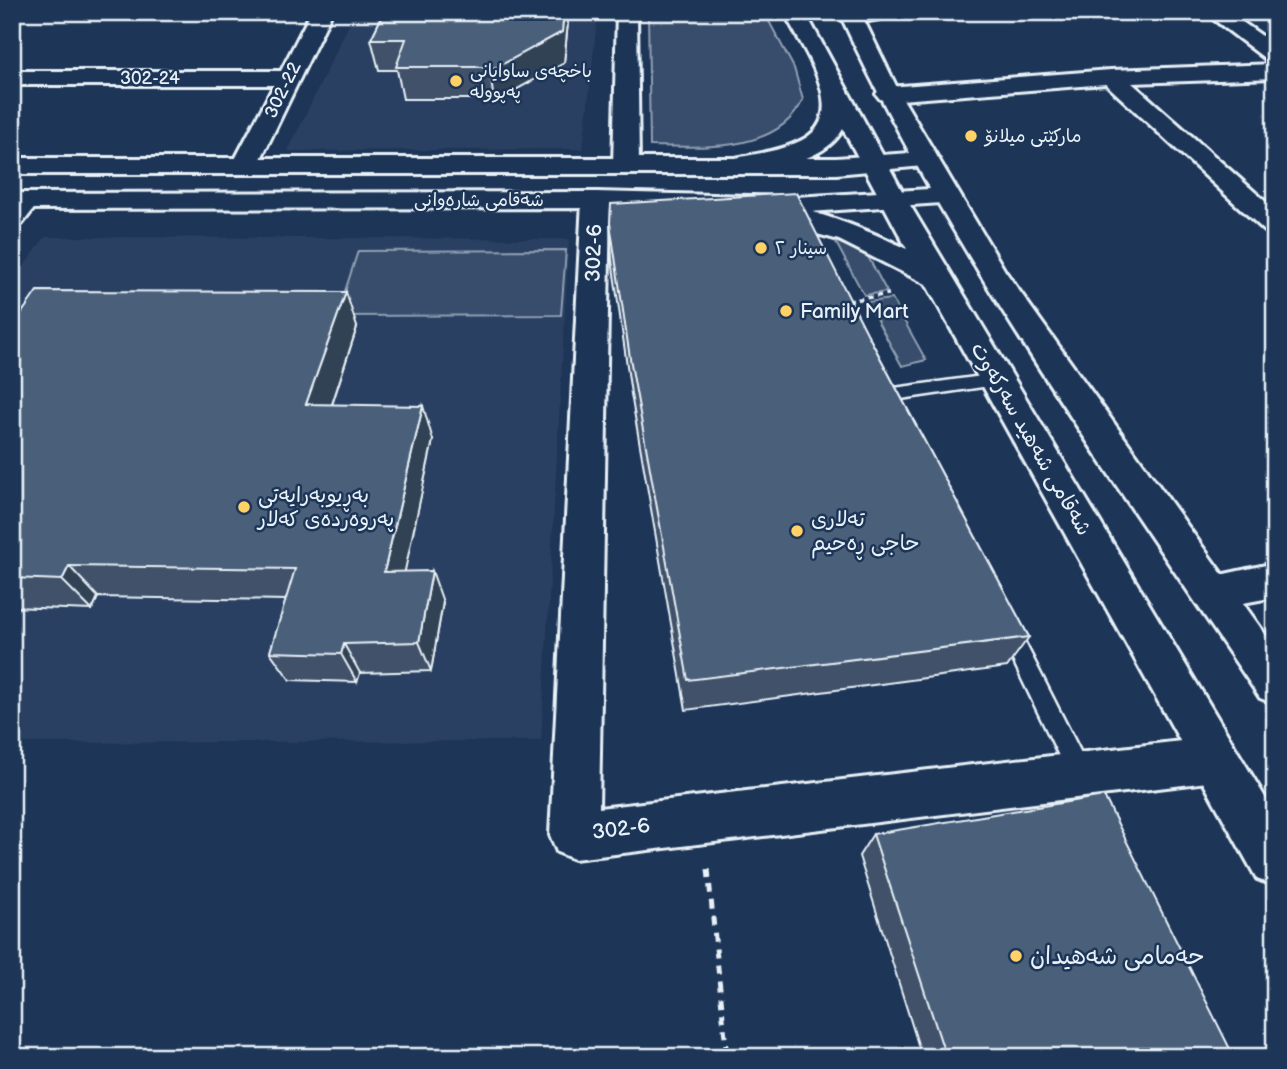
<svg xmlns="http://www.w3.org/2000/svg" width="1287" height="1069" font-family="'Balsamiq Sans','Playpen Sans Arabic',sans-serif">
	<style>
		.built { fill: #2a4162 }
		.green { fill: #374d6c; stroke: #909fb2; stroke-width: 2 }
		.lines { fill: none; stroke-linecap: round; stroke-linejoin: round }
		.lane-casing { stroke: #e8f1f8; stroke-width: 5 }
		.street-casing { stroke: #e8f1f8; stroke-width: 6 }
		.secondary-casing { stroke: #e8f1f8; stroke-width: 6 }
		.primary-casing { stroke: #e8f1f8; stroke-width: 6 }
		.path-far1 { stroke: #e8f1f8; stroke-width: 3.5; stroke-dasharray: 5 4.5; stroke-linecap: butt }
		.path { stroke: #e8f1f8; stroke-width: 5; stroke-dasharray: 9 7; stroke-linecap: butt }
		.lane { fill: #1d3557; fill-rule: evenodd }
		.street { fill: #1d3557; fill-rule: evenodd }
		.secondary { fill: #1d3557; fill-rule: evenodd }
		.primary { fill: #1d3557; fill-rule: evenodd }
		.wall { fill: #3f5169; stroke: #e8f1f8; stroke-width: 2 }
		.shaded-wall { fill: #334255; stroke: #e8f1f8; stroke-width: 2 }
		.building { fill: #495e7a; stroke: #e8f1f8; stroke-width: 2 }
		.poi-dot { fill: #ffd166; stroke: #1d3557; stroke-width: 2.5 }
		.labels { text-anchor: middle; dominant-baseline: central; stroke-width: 5; stroke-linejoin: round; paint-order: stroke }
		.far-poi-label { font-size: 18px; fill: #e8f1f8; stroke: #1d3557; text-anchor: start }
		.far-street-label { font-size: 18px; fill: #e8f1f8; stroke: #1d3557 }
		.street-label { font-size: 21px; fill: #e8f1f8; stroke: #1d3557 }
		.poi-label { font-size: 21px; fill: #e8f1f8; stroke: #1d3557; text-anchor: start }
		.near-poi-label { font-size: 24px; fill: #e8f1f8; stroke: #1d3557; text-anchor: start }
	</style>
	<rect width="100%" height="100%" fill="#1d3557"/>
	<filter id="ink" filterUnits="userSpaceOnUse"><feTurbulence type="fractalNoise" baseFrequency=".0143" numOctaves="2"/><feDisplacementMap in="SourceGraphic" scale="14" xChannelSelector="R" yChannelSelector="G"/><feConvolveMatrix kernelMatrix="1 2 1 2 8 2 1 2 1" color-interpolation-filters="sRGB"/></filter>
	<g filter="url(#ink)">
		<g class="built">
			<polygon points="355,12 598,12 583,149 288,151"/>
			<polygon points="45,237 569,239 541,741 12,743 12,283"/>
		</g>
		<g class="green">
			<path d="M648,12H764L794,68L803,100C777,154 701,147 650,146Z"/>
			<polygon points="835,241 866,253 887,292 864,295"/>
			<polygon points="566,250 561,315 337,316 358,251"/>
			<polygon points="892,299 926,360 902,366 867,302"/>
		</g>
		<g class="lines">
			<g class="lane-casing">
				<g id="lane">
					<polygon points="997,374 1003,376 1005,380 1003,384 894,400 886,394 894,388"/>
					<polygon points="1007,618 1014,621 1088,767 1092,775 1088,783 1080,786 1072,783 997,627 1000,621"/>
				</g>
			</g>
			<g class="street-casing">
				<g id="street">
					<polygon points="311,12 332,12 257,167 253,173 235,173 231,167 274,85 12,85 12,71 281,71"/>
					<polygon points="617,12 637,12 639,166 635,172 617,172 613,166"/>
					<path d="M842,12H893C884,22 857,23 844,19Z"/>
					<polygon points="1204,12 1228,12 1275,45 1275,62 1267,60"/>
					<polygon points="1275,64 1275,78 1132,83 1275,210 1275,233 1265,231 1106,84 888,101 880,99 876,94 880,89 888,87 1111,70"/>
					<polygon points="596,192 606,194 610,200 599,808 1216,737 1232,743 1239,759 1232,775 1216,781 574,859 557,852 550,835 582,200 586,194"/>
					<polygon points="26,193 36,195 40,201 22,224 12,226 12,200"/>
					<polygon points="1275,563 1275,597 1211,609 1197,604 1191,592 1197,580"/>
				</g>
			</g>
			<g class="secondary-casing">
				<g id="secondary">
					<polygon points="926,152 935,155 939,160 935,165 836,174 12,174 12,158 836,158"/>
					<polygon points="946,188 956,190 960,196 956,202 795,213 596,208 12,209 12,193 596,192 795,197"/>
				</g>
			</g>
			<g class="primary-casing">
				<g id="primary">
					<path d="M784,12H805L907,200L1275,814V886L1257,879L926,284L839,240L747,215L743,209L747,203C782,195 874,232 907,249L843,129C824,163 774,166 739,173L730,171L726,165L730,159C753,154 777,152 798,142C855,117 802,49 784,12Z"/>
					<path d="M839,12H860L900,94L1005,271L1275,648V704L1260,698C1111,475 951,256 839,12Z"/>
				</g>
			</g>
			<polyline class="path-far1" points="848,301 889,294"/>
			<polyline class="path" points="708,869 727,1057"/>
			<use href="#lane" class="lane"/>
			<use href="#street" class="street"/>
			<use href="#secondary" class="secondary"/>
			<use href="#primary" class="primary"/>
		</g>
		<g class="wall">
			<polygon points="384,12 569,12 564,63 494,102 486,99 403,99 397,70 379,70 371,39"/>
			<polygon points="610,223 868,335 1029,637 1007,667 686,710 631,394 612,260"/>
			<polygon points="12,327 357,327 332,405 433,440 404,572 443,602 431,671 360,673 357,682 290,680 270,652 286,600 98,597 92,610 12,607"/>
			<polygon points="873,834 1234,1057 922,1057 859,856"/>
		</g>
		<g class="shaded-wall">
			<polygon points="564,12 569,12 564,63 494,102 490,71"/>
			<polygon points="346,292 357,327 321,438 306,404"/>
			<polygon points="423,406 433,440 398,603 384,572"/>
			<polygon points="69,566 98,597 92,610 62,580"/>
			<polygon points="432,571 443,602 431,671 419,642"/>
			<polygon points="344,644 360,673 357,682 341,654"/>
		</g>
		<g class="building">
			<polygon points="384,12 564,12 562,32 490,71 482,67 396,67 406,39 371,39"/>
			<polygon points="796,193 868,335 1029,637 688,680 630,358 610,223 611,204"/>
			<polygon points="37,291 346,292 306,404 423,406 384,572 432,571 419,642 344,644 341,654 270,652 295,569 69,566 62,580 12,578 12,327"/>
			<polygon points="1104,796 1234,1057 946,1057 873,834"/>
		</g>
	</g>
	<g class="poi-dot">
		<circle cx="456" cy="81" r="7"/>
		<circle cx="971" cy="136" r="7"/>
		<circle cx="761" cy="248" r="7"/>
		<circle cx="786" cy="311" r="7"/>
		<circle cx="244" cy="507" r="7"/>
		<circle cx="797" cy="531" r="7"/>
		<circle cx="1016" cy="956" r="7"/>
	</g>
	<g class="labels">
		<g class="far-poi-label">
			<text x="470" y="71">باخچەی ساوایانی<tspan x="470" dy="21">پەپوولە</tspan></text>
			<text x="985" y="136">مارکێتی میلانۆ</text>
			<text x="775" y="248">سینار ٢</text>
		</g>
		<g class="far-street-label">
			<text x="150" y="78">302-24</text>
			<text transform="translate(283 90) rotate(-64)">302-22</text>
			<text x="479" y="200">شەقامی شارەوانی</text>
		</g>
		<g class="street-label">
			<text transform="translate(594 253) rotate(-88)">302-6</text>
			<text transform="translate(1031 439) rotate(60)">شەقامی شەهید سەرکەوت</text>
			<text transform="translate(621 829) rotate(-7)">302-6</text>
		</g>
		<g class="poi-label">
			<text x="800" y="311">Family Mart</text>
			<text x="258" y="495">بەڕیوبەرایەتی<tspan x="258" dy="24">پەروەردەی کەلار</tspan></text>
			<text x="811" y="519">تەلاری<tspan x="811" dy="24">حاجی ڕەحیم</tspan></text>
		</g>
		<g class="near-poi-label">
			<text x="1030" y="956">حەمامی شەهیدان</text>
		</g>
	</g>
	<rect width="1287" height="1069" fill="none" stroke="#1d3557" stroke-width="42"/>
	<rect x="21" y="21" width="1245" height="1027" fill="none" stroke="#e8f1f8" stroke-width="2.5" filter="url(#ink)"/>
</svg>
